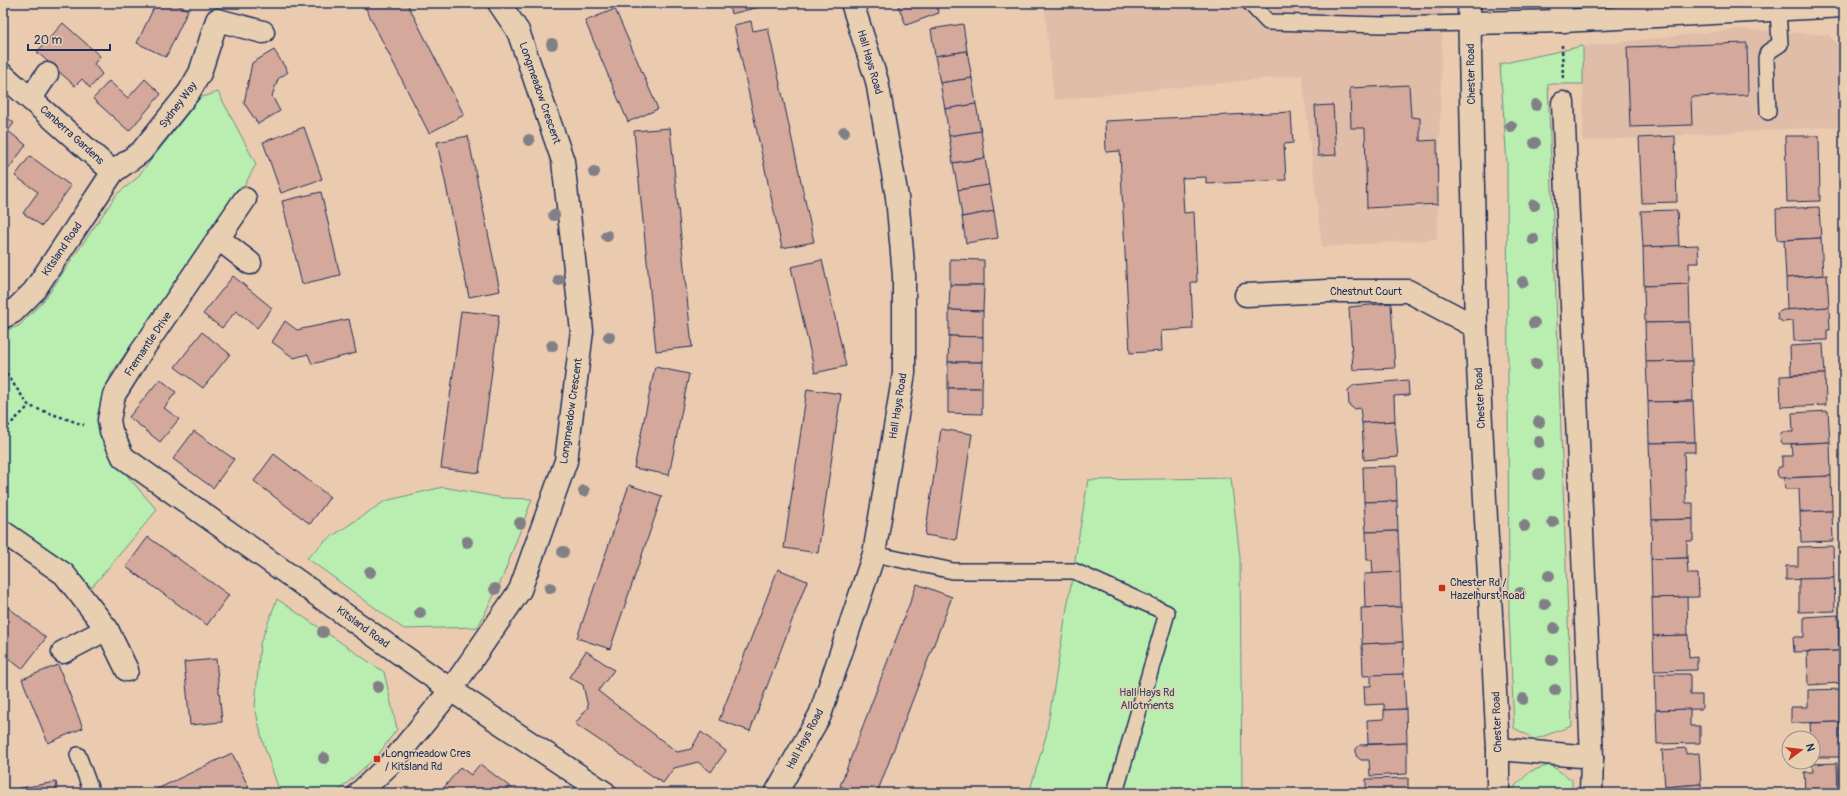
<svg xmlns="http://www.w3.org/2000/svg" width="1847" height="796" font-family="Pangolin,sans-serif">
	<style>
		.built { fill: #e0bda8 }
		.green { fill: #b9eeb0; stroke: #6a8e87 }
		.building { fill: #d4a89b; stroke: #1b2f5e }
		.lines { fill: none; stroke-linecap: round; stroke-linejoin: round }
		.service-casing { stroke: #1b2f5e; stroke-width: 18 }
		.minor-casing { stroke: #1b2f5e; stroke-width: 25 }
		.secondary-casing { stroke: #1b2f5e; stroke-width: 25 }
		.path { stroke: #1b2f5e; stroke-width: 2.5; stroke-dasharray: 3 3; stroke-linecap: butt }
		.service { stroke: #e9cfb1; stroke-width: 15 }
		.minor { stroke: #e9cfb1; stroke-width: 22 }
		.secondary { stroke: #e9cfb1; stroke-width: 22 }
		.tree { fill: #818087 }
		.poi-dot { fill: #c8321e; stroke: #e9cfb1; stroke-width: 1.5 }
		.labels { text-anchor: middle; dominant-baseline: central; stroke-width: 3; stroke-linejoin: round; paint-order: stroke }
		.street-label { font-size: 11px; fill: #1b2f5e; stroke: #e9cfb1 }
		.poi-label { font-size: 11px; fill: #1b2f5e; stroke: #e9cfb1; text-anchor: start }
		.park-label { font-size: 11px; fill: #2b4266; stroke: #e9cfb1 }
	</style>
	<rect width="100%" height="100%" fill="#ebcbaf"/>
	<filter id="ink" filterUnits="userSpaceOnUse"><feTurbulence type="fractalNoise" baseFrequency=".025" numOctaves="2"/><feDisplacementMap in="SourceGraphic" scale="8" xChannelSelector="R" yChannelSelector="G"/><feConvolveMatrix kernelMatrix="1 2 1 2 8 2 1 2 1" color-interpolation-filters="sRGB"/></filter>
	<g filter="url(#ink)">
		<g class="built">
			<polygon points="1044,3 1443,3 1437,239 1322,247 1302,75 1054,100"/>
			<polygon points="1740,29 1829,35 1844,51 1844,126 1583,141 1583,46"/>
		</g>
		<g class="green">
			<polygon points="1583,46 1583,84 1548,84 1572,726 1535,739 1514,728 1509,613 1507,163 1500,64"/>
			<polygon points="218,92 256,164 242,190 111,374 101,411 109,455 157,510 92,587 3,521 3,331 19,326 45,299 117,194 136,179 200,98"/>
			<polygon points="1231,478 1240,558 1242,793 1029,793 1046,736 1088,480"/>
			<polygon points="443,487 503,498 532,499 502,579 478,627 404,629 307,558 325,541 385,501"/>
			<polygon points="277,599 384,672 397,729 378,755 336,793 280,793 262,739 255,707 260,644"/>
			<polygon points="1550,765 1572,780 1572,793 1515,793 1515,786 1531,771"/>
		</g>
		<g class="building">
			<polygon points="156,3 174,3 188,10 166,57 137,43"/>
			<polygon points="363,3 407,3 464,115 429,133"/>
			<polygon points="729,3 762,3 763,6 731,14"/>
			<polygon points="897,3 935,3 939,13 906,25"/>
			<polygon points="615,9 658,109 628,122 585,21"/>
			<polygon points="751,21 753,31 768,28 814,242 782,248 734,25"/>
			<polygon points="63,23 100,56 94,64 102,74 90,88 82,79 75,86 37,52"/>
			<polygon points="963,24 967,51 935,56 931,29"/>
			<polygon points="1747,43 1748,95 1691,97 1692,125 1630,127 1627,47"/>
			<polygon points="274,50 288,72 278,79 272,96 280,111 258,124 244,103 252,63"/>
			<polygon points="967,51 972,78 940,83 935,56"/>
			<polygon points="972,78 976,104 945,109 940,83"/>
			<polygon points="145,79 161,94 129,131 93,99 109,81 128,98"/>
			<polygon points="1409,85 1411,117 1420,118 1420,141 1437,140 1438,204 1367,208 1365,128 1351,128 1350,88"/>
			<polygon points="976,104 981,131 949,136 945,109"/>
			<polygon points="1333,105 1336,155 1318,156 1315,106"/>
			<polygon points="1291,112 1293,143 1284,144 1286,180 1206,184 1206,177 1182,178 1184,213 1194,212 1197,282 1191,282 1193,329 1161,331 1162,351 1130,353 1120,151 1106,152 1105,121"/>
			<polygon points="3,114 14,123 8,131 26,145 4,175"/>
			<polygon points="304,127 322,179 281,193 263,142"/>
			<polygon points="670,128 692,347 656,351 634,131"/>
			<polygon points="981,131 985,158 953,163 949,136"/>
			<polygon points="468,136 500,291 469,297 437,142"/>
			<polygon points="1675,136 1677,202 1642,203 1639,138"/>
			<polygon points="1785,136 1819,136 1820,201 1787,202"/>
			<polygon points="30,156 71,186 42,226 23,213 38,192 15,176"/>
			<polygon points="985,158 989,185 958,190 953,163"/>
			<polygon points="989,185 994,211 962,217 958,190"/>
			<polygon points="321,192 340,275 302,284 282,201"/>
			<polygon points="1819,207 1821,238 1777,240 1776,209"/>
			<polygon points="1677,210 1679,246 1643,247 1641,211"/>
			<polygon points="994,211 998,238 966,243 962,217"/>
			<polygon points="1821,238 1823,275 1786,278 1784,240"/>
			<polygon points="1698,245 1699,263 1689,263 1689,284 1644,286 1643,247"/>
			<polygon points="950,259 984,260 984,285 950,285"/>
			<polygon points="822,260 846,366 815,373 791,267"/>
			<polygon points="1827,275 1829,307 1787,310 1786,278"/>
			<polygon points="233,276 272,308 257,328 236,311 222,328 203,314"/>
			<polygon points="1689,284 1690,322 1645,323 1644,286"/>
			<polygon points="950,285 984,285 983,311 949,310"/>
			<polygon points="1391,303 1395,368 1353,370 1349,307"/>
			<polygon points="1829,307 1830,330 1827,330 1827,340 1794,341 1793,321 1783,322 1778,319 1777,313 1783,310"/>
			<polygon points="949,310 983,311 983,337 949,336"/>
			<polygon points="461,311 499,315 479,473 441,468"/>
			<polygon points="349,319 356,353 312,364 308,354 294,358 272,342 285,321 297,330"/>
			<polygon points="1690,322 1692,361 1646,362 1645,323"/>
			<polygon points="202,332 230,354 203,388 175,367"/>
			<polygon points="949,336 983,337 983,362 948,362"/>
			<polygon points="1823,344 1825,374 1791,375 1790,346"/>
			<polygon points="1692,361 1693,401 1648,402 1646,362"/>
			<polygon points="948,362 983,362 982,388 948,388"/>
			<polygon points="655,367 689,374 669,475 634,468"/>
			<polygon points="1825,374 1826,405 1781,407 1780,376"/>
			<polygon points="160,379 176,392 164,408 179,419 160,442 129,417"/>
			<polygon points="1408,380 1409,395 1394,396 1395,421 1362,423 1360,408 1354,409 1349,405 1348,390 1354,385"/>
			<polygon points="948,388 982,388 982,414 948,413"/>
			<polygon points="807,389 841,394 818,553 784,548"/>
			<polygon points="1693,401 1695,442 1649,443 1648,402"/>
			<polygon points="1828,411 1830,442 1783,444 1781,441 1780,435 1782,432 1793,432 1792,413"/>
			<polygon points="1395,421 1398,457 1364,460 1362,423"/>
			<polygon points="941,429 972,434 956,540 925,535"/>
			<polygon points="194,431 234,459 213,488 173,459"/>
			<polygon points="1695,442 1695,452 1684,452 1686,503 1693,503 1693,519 1652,520 1649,443"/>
			<polygon points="1830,442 1831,476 1780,478 1778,476 1777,471 1779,467 1782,467 1782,456 1792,456 1791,444"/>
			<polygon points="274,454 330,497 310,524 254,481"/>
			<polygon points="1396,466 1397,501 1364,502 1363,467"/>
			<polygon points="1831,476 1832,511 1800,512 1799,489 1785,489 1784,478"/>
			<polygon points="629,485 662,496 610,649 577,638"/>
			<polygon points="1397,501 1398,531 1366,532 1364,502"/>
			<polygon points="1832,511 1833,541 1801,542 1800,512"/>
			<polygon points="1693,519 1693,541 1687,541 1687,558 1651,559 1652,520"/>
			<polygon points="1398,531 1400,572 1373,574 1372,560 1367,560 1366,532"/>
			<polygon points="148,537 229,595 207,625 126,567"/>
			<polygon points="1833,546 1834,578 1786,580 1786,566 1798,566 1798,547"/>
			<polygon points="1687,558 1688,574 1698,574 1699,597 1652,598 1651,559"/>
			<polygon points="778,569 807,581 750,731 719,720"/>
			<polygon points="1400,572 1401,607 1365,608 1364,574"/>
			<polygon points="1834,578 1835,611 1799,612 1799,579"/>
			<polygon points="917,584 952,597 877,793 858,793 840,786"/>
			<polygon points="1687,597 1688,635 1653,636 1652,598"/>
			<polygon points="3,603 46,638 22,669 3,654"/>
			<polygon points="1401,607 1403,642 1362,644 1361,608"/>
			<polygon points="1838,615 1839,651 1794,652 1793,637 1804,637 1804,617"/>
			<polygon points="1688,635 1689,658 1697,657 1697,670 1654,671 1653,636"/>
			<polygon points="1403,642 1404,674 1363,676 1362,644"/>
			<polygon points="586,651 614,670 598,691 677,752 691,749 701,732 726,751 711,772 698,762 674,768 663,783 575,724 588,707 583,685 569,677"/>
			<polygon points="1839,651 1840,683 1808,685 1807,652"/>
			<polygon points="216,659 222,722 190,725 184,662"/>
			<polygon points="58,665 83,728 48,743 22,679"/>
			<polygon points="1404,674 1406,709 1384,710 1384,704 1365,705 1364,686 1371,686 1371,675"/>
			<polygon points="1655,674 1690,674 1690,695 1702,695 1702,709 1656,710"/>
			<polygon points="1844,689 1844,704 1840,704 1840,722 1791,723 1791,707 1808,707 1808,690"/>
			<polygon points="1406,709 1407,743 1368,744 1367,720 1384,719 1384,710"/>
			<polygon points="1690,709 1690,726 1700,726 1700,743 1657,744 1656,710"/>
			<polygon points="1840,722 1841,757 1813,757 1813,738 1811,738 1810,723"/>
			<polygon points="1407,743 1407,774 1370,776 1369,760 1361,760 1356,756 1356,749 1360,745"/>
			<polygon points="1686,748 1686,754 1699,753 1701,784 1665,787 1662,750"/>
			<polygon points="232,753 250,790 243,793 149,793"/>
			<polygon points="1837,763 1838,793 1805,793 1804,772 1813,772 1812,764"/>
			<polygon points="480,764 518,793 440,793 460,767 471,775"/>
			<polygon points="1408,778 1408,793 1366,793 1366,779"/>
			<polygon points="56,782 58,793 3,793 3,791"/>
			<polygon points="1701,784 1702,793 1665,793 1665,787"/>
		</g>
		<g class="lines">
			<g class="service-casing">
				<g id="service">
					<polyline points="1250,3 1268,22 1384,25 1470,23"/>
					<polyline points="1768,112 1766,58 1768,52 1780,44 1778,10"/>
					<polyline points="874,554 953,571 1074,571 1167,613 1115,793"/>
					<polyline points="78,755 92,793"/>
				</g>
			</g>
			<g class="minor-casing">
				<g id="minor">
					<polyline points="1560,3 1562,21"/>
					<polyline points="1470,23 1562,21 1844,6"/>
					<polyline points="3,75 113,172"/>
					<polyline points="31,98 47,74"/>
					<polyline points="1563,103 1592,757 1591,793"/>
					<polyline points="245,199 141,352 114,395 109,420 111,431 123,457 451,690 605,793"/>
					<polyline points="219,239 250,263"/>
					<polyline points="1246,295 1327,291 1408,291 1476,327"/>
					<polyline points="3,317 13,312 34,291 113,172 141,152 189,92 200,73 217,20 263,32"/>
					<polyline points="3,532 64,574 107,629 127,670"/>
					<polyline points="63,652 107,629"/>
					<polyline points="1498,749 1592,757"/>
					<polyline points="359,793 393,761 451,690 520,590 566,461 582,331 563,161 518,31 499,3"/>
					<polyline points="776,793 820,715 874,554 904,373 904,275 897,197 877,81 852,3"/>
				</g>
			</g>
			<g class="secondary-casing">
				<polyline id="secondary" points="1469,3 1476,327 1498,749 1498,793"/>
			</g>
			<g class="path">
				<polyline points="1562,45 1563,78"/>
				<polyline points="3,369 29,406 84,425"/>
				<polyline points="3,431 29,406"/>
			</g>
			<use href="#service" class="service"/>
			<use href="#minor" class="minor"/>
			<use href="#secondary" class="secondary"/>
		</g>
		<g class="tree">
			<circle cx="552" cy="44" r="6"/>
			<circle cx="1536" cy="105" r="6"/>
			<circle cx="1511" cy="126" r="6"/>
			<circle cx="844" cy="132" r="6"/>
			<circle cx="529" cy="140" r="6"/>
			<circle cx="1535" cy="143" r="6"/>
			<circle cx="594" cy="172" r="6"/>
			<circle cx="1534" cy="205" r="6"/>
			<circle cx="554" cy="215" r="6"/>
			<circle cx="607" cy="236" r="6"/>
			<circle cx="1533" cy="239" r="6"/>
			<circle cx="559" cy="280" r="6"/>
			<circle cx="1523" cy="282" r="6"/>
			<circle cx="1534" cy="323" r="6"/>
			<circle cx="609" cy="337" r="6"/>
			<circle cx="552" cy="346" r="6"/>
			<circle cx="1536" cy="364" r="6"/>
			<circle cx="1539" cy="422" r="6"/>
			<circle cx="1539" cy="442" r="6"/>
			<circle cx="1539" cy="474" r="6"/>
			<circle cx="584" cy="491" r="6"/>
			<circle cx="1553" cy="522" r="6"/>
			<circle cx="520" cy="523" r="6"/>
			<circle cx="1524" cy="526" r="6"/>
			<circle cx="467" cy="542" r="6"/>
			<circle cx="563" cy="552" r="6"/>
			<circle cx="370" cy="572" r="6"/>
			<circle cx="1549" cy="576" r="6"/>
			<circle cx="550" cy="588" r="6"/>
			<circle cx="495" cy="589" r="6"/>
			<circle cx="1520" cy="593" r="6"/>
			<circle cx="1545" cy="604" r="6"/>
			<circle cx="420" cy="613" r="6"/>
			<circle cx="1554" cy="628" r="6"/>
			<circle cx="323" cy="632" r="6"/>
			<circle cx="1552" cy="660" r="6"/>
			<circle cx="378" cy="687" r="6"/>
			<circle cx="1555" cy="690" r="6"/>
			<circle cx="1523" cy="699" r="6"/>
			<circle cx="324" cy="758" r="6"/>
		</g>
	</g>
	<g class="poi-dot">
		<rect x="1438" y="584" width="8" height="8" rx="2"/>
		<rect x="373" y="755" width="8" height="8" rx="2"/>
	</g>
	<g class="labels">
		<g class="street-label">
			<text transform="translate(870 62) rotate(74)">Hall Hays Road</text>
			<text transform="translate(1471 74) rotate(-91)">Chester Road</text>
			<text transform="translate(540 93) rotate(71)">Longmeadow Crescent</text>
			<text transform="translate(178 105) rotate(-53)">Sydney Way</text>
			<text transform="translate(72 135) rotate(42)">Canberra Gardens</text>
			<text transform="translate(62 249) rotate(-56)">Kitsland Road</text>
			<text x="1366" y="291">Chestnut Court</text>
			<text transform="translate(148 344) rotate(-56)">Fremantle Drive</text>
			<text transform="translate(1480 398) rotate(-93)">Chester Road</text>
			<text transform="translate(898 406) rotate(-81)">Hall Hays Road</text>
			<text transform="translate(571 411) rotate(-82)">Longmeadow Crescent</text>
			<text transform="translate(363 627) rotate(36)">Kitsland Road</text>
			<text transform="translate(1497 722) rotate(-92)">Chester Road</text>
			<text transform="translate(805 739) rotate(-62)">Hall Hays Road</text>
		</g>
		<g class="poi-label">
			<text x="1450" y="582">Chester Rd /<tspan x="1450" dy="13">Hazelhurst Road</tspan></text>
			<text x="385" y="753">Longmeadow Cres<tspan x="385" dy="13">/ Kitsland Rd</tspan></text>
		</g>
		<g class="park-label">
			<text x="1147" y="692">Hall Hays Rd<tspan x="1147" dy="13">Allotments</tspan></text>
		</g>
	</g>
	<rect width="1847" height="796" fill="none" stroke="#e9cfb1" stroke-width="16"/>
	<rect x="8" y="8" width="1831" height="780" fill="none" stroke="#1b2f5e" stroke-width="1.5" filter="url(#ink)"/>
	<g transform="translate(1801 750) rotate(75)"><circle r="19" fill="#e9cfb1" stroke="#978f90"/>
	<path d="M0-3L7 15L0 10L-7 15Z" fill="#c8321e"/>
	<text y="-6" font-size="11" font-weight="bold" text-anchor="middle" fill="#1b2f5e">N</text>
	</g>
	<path d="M28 44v6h82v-6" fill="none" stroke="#1b2f5e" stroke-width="2"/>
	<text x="34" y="44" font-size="12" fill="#1b2f5e" stroke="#e9cfb1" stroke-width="3" paint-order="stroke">20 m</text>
</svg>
